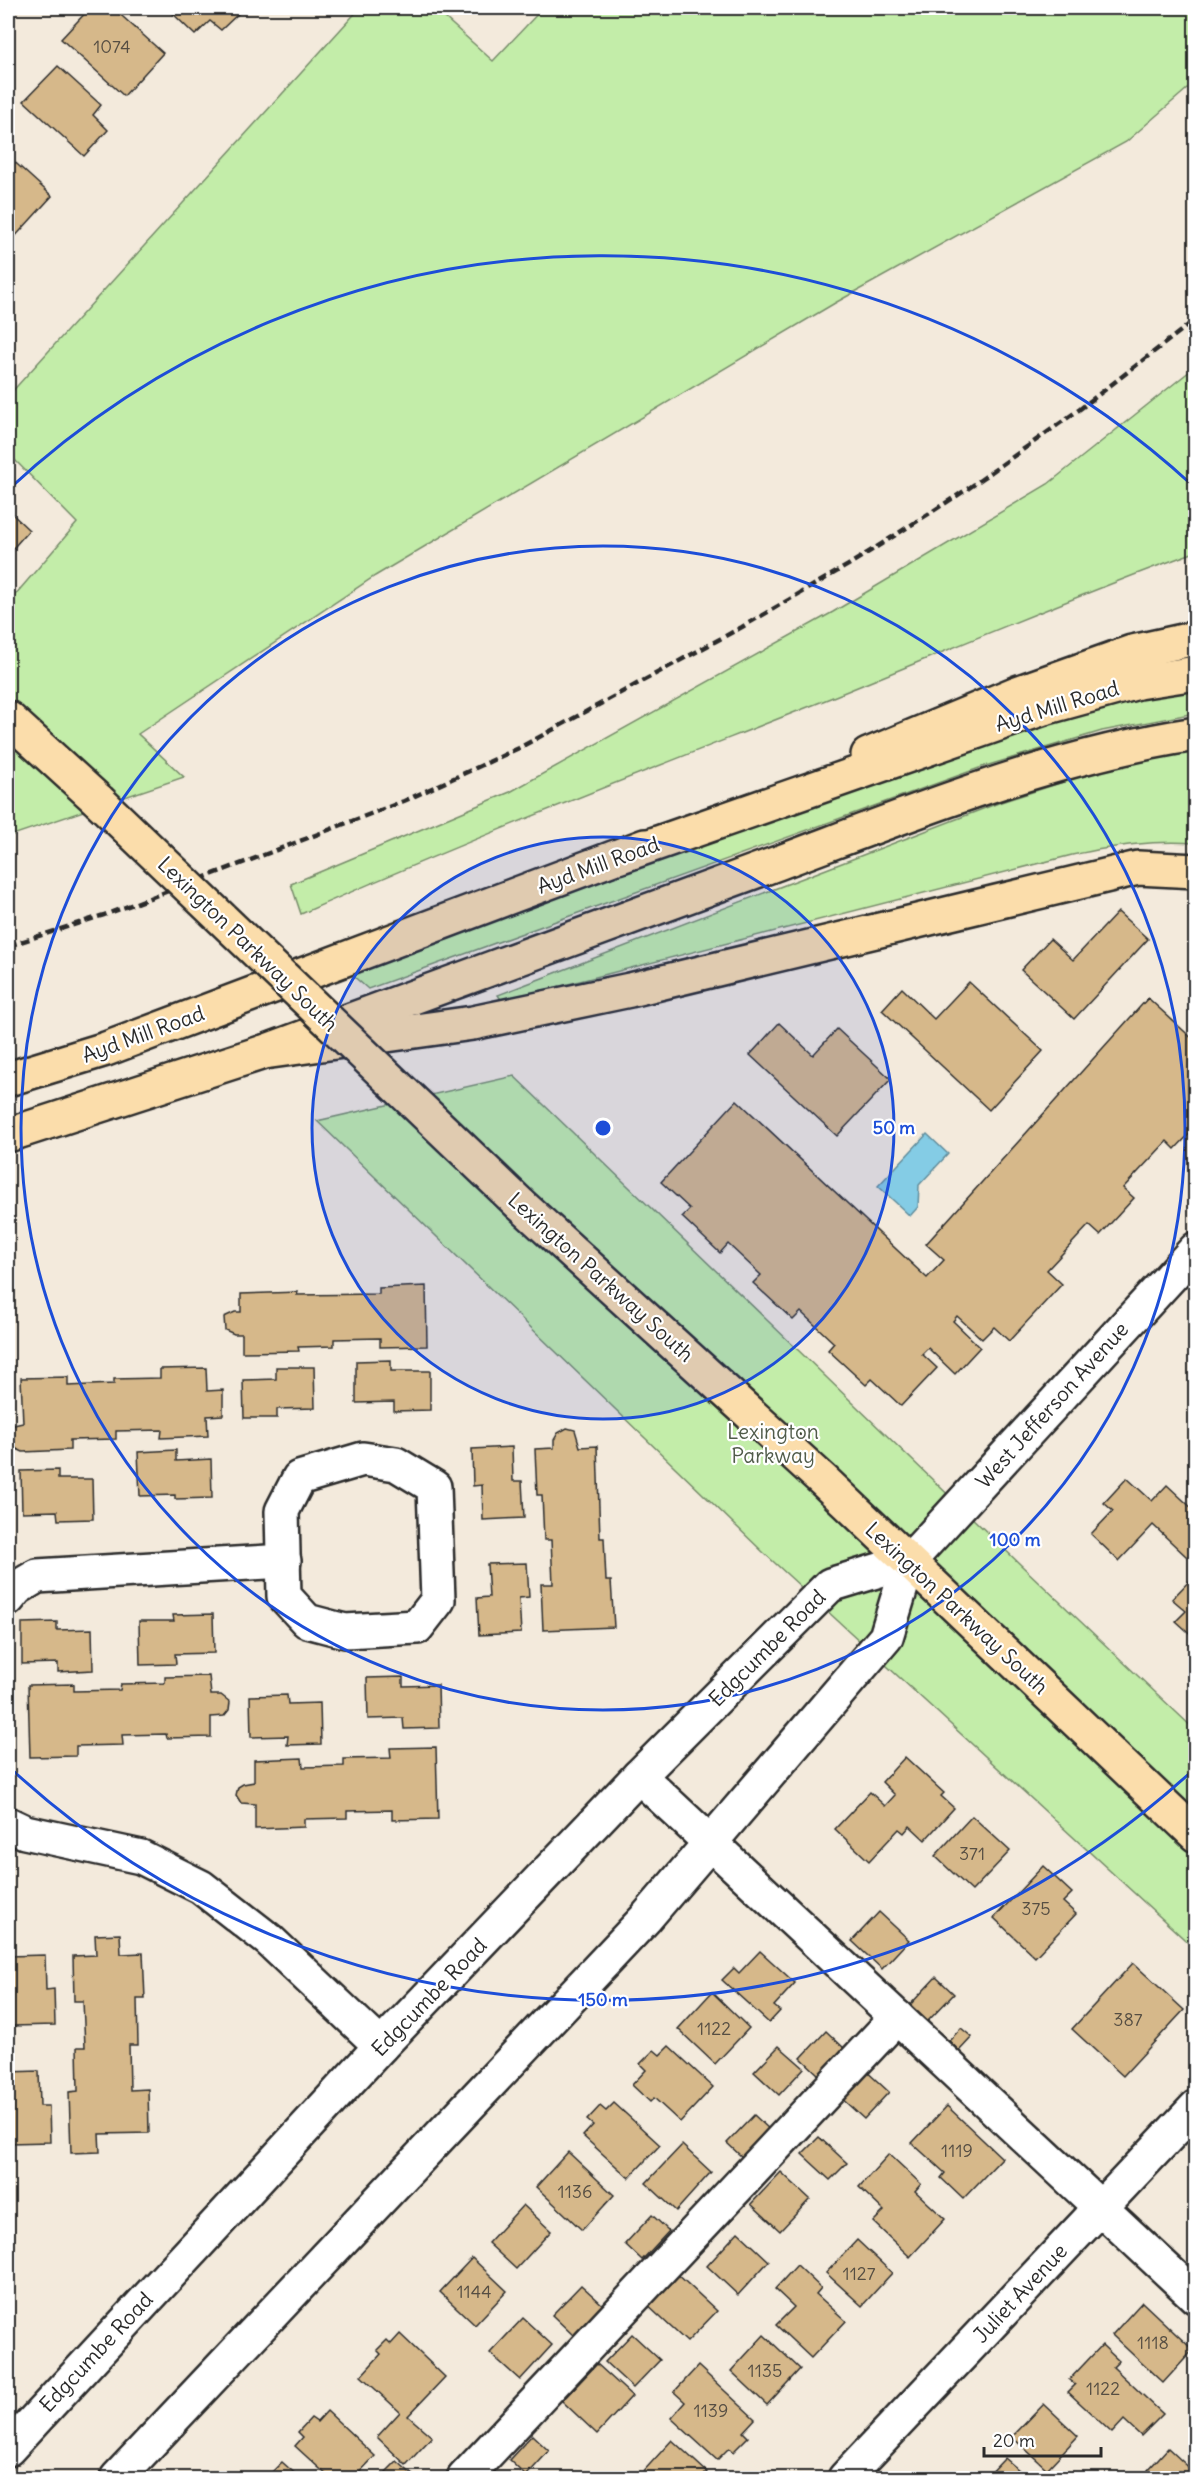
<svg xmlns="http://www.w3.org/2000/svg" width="1203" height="2486" font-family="Delius,sans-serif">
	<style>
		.green { fill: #c3eda9; stroke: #778c6a; stroke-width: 1.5 }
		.water { fill: #84cce5; stroke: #608c9b; stroke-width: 1.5 }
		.building { fill: #d6b88a; stroke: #2b2b2b; stroke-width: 1.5 }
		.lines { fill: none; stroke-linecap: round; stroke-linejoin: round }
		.minor-casing { stroke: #2b2b2b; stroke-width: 38 }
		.major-casing { stroke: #2b2b2b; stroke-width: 38 }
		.highway-casing { stroke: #2b2b2b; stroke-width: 38 }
		.minor { stroke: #fff; stroke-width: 33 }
		.major { stroke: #fbddab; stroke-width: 33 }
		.highway { stroke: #fbddab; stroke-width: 33 }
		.rail { stroke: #2b2b2b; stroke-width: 4.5; stroke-dasharray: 9 4.5; stroke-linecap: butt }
		.major-bridge-casing { stroke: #2b2b2b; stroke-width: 38; stroke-linecap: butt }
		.major-bridge { stroke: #fbddab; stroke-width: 33 }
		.ring { fill: none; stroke: #1d4ed8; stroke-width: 3 }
		.labels { text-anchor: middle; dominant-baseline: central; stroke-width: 4.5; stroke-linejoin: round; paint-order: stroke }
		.number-label { font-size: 18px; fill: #564e43 }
		.street-label { font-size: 21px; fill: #2b2b2b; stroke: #fff }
		.park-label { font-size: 21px; fill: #515c4a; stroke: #fff }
		.centre { fill: #1d4ed8; stroke: #fff; stroke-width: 3 }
		.ring-label { font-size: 18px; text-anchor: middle; font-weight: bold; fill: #1d4ed8; stroke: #fff; stroke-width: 4.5; stroke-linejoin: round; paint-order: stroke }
	</style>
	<rect width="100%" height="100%" fill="#f3eadc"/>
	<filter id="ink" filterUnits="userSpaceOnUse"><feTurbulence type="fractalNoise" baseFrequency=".0167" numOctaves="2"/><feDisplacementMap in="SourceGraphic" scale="12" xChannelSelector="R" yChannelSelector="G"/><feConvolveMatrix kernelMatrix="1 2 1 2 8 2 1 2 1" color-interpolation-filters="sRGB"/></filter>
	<g filter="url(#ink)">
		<g class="green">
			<polygon points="360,8 434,8 493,61 543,8 1195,8 1195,82 1126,142 835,303 375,576 138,734 184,777 10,836 8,834 8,603 77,523 8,453 8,396"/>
			<path d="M1195,367V552C1066,599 940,654 813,705C641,773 469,839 301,914L291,884L510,792L833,612L1048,484Z"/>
			<polygon points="1195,681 1195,713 1102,731 982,767 368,989 350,973 777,817 990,734"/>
			<path d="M1195,749V843C1151,840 1115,846 1072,855L502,1001L498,995L1001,802L1116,765Z"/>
			<polygon points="514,1076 1022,1566 1195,1730 1195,1949 764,1553 317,1121"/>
		</g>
		<polygon class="water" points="927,1134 948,1154 919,1185 918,1207 910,1216 878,1186"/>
		<g class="building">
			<polygon points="90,8 113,8 163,53 124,96 61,39"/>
			<polygon points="167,8 237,8 241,11 221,30 210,21 195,35"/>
			<polygon points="58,66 101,105 93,115 108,130 84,156 24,101"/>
			<polygon points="8,156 52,196 12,240 8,236"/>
			<polygon points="8,510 29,530 8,554"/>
			<polygon points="1118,912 1148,939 1074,1019 1021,970 1050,939 1073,960"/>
			<polygon points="969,982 1043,1051 989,1110 882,1010 902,988 934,1019"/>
			<polygon points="1148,998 1196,1042 1196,1127 1175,1149 1167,1141 1123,1188 1134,1198 1100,1235 1089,1225 1047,1270 1062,1284 1009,1341 994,1327 982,1339 957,1316 953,1321 980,1347 955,1374 928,1348 922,1354 937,1368 901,1406 872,1379 866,1385 828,1350 834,1343 801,1312 793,1320 753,1283 761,1275 728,1244 720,1253 682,1217 690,1209 661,1182 737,1100 927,1278 944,1260 926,1244"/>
			<polygon points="779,1023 813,1055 837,1029 891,1079 837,1136 750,1055"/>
			<polygon points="426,1286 427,1346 380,1347 380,1338 334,1339 334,1346 298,1347 299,1351 242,1352 242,1334 234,1334 225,1330 224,1317 235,1312 241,1312 241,1294 298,1292 297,1295 379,1294 379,1288"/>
			<polygon points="391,1360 391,1371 430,1371 430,1410 394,1411 394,1402 356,1403 356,1361"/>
			<polygon points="276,1367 314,1367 315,1408 277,1409 277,1418 244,1418 243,1380 276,1379"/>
			<polygon points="206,1368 207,1391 223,1390 223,1415 207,1416 208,1436 161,1438 162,1430 116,1431 116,1439 70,1440 70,1450 23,1452 8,1445 10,1429 14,1425 23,1423 21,1378 68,1377 68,1386 114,1384 114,1379 160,1378 160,1369"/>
			<polygon points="567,1428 575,1430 580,1447 597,1446 600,1538 604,1538 606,1581 611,1581 614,1627 543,1630 541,1584 553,1584 551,1540 544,1540 542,1495 537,1495 535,1449 554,1448 554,1440 558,1433"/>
			<polygon points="512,1447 513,1481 522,1481 524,1518 483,1520 482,1485 473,1486 472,1449"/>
			<polygon points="176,1450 176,1461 211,1459 212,1498 175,1499 175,1495 140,1496 138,1452"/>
			<polygon points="58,1470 58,1479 92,1479 93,1519 58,1520 57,1511 22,1512 21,1471"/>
			<polygon points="1127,1478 1152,1501 1167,1485 1196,1512 1196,1547 1187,1557 1153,1525 1119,1561 1091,1534 1113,1511 1104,1503"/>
			<polygon points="527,1563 529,1597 519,1598 521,1633 479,1635 477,1598 489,1597 487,1564"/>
			<polygon points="1196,1574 1196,1639 1176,1621 1186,1611 1172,1599"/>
			<polygon points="213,1614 214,1653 175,1654 176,1664 140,1665 139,1621 174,1621 173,1615"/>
			<polygon points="57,1622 57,1630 92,1629 93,1670 58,1672 58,1663 22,1664 22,1623"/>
			<polygon points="209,1676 211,1695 221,1695 230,1702 229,1710 224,1716 211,1717 211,1737 167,1738 166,1734 122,1735 123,1745 76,1746 76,1756 30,1757 28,1685 74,1684 74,1691 120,1690 121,1684 165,1683 165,1677"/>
			<polygon points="403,1677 403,1686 438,1685 439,1728 404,1729 403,1718 368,1719 367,1678"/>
			<polygon points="287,1695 288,1704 320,1703 321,1744 287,1745 288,1736 251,1737 250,1696"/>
			<polygon points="436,1747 438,1819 392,1820 392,1810 347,1811 347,1818 304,1819 304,1827 255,1829 255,1804 241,1803 236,1795 238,1787 243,1784 254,1782 254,1760 302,1758 303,1767 344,1766 344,1759 391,1758 390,1748"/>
			<polygon points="905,1757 944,1793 941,1796 954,1808 925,1840 910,1826 904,1833 899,1829 869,1861 835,1829 870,1792 885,1806 895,1795 882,1782"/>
			<polygon points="972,1816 1010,1851 972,1891 935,1856"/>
			<polygon points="1043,1866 1072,1893 1063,1902 1076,1914 1035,1957 994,1918"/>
			<polygon points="879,1912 909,1940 882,1969 852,1941"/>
			<polygon points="120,1934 121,1954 143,1953 145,1999 137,1999 138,2045 129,2045 130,2090 148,2089 149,2133 99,2134 100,2152 71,2153 69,2092 78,2091 77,2047 85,2047 83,2001 74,2001 73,1956 96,1955 95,1935"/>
			<polygon points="760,1951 795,1983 774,2006 780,2011 769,2023 722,1980 734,1968 739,1973"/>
			<polygon points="45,1955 46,1990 54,1989 55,2025 12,2026 11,1994 8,1994 8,1956"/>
			<polygon points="1133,1963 1184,2010 1123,2076 1072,2029"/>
			<polygon points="936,1977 954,1994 927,2022 909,2006"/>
			<polygon points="712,1992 749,2028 715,2064 678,2029"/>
			<polygon points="961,2028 972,2037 959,2051 949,2041"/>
			<polygon points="826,2031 845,2049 820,2076 801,2058"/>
			<polygon points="669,2046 713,2087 680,2122 654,2098 650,2102 632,2085 646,2070 640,2064 654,2050 660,2055"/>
			<polygon points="779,2046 804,2068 779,2095 754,2072"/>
			<polygon points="863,2068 889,2092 864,2119 838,2095"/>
			<polygon points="39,2071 40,2106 49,2106 50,2142 9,2143 8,2072"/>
			<polygon points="614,2103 660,2145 629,2178 583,2136 593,2125 587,2120 600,2106 606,2111"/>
			<polygon points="947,2106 1002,2158 963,2199 941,2178 945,2173 912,2143"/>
			<polygon points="754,2115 770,2130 743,2158 727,2143"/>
			<polygon points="819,2137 847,2163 830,2180 802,2154"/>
			<polygon points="682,2145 711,2172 676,2211 646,2183"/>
			<polygon points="568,2152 614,2195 582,2230 536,2187"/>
			<polygon points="889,2154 921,2184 915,2191 945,2219 910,2257 873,2222 884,2211 859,2187"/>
			<polygon points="781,2172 810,2199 780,2231 751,2204"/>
			<polygon points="523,2205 551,2231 516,2269 488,2243"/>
			<polygon points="652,2215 669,2231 642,2260 625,2244"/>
			<polygon points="738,2232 769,2261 738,2295 707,2266"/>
			<polygon points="857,2240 892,2273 862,2306 826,2273"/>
			<polygon points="472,2258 507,2291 475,2325 440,2292"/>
			<polygon points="797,2265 821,2288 816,2294 846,2321 811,2358 776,2325 794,2307 775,2289"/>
			<polygon points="674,2271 717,2311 687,2342 645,2303"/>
			<polygon points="581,2285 603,2305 574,2336 552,2315"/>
			<polygon points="1142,2302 1193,2350 1163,2383 1112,2335"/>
			<polygon points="523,2318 552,2345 520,2380 490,2353"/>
			<polygon points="400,2334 445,2377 408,2416 432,2437 406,2465 377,2437 400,2412 361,2376 381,2354 377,2350 387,2340 391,2344"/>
			<polygon points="632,2334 660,2360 633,2388 605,2362"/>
			<polygon points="764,2335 800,2369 767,2405 731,2371"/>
			<polygon points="1102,2345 1119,2361 1113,2367 1163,2414 1141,2436 1124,2420 1112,2433 1068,2392 1075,2385 1069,2380"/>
			<polygon points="597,2364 632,2396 597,2434 562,2401"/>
			<polygon points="698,2366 755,2419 743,2432 748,2437 733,2452 729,2448 717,2460 671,2418 685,2402 674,2392"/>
			<polygon points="1044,2404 1078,2436 1047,2469 1012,2437"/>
			<polygon points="327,2411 375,2456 354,2478 330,2478 295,2446 303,2437 298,2432 311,2418 317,2422"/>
			<polygon points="532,2435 549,2451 526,2476 509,2460"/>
			<polygon points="672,2440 707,2472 701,2478 642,2478 639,2476"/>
			<polygon points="1168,2448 1196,2474 1193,2478 1157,2478 1148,2470"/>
			<polygon points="1005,2458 1028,2478 986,2478"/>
			<polygon points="397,2461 416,2478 380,2478"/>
			<polygon points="282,2462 300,2478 266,2478"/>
		</g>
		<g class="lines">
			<g class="minor-casing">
				<g id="minor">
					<polygon points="363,1459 396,1464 434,1487 438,1600 417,1627 345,1631 307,1621 284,1596 282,1511 299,1478"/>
					<polyline points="8,1599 17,1588 37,1576 284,1561"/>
					<polyline points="639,1776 1196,2297"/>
					<polyline points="8,1824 25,1832 141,1857 201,1887 269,1940 381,2046"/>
					<polyline points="8,2449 381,2046 639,1776 830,1585 909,1561"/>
					<polyline points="117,2478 645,1919 886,1637 909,1561 1196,1249"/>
					<polyline points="464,2478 897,2017"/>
					<polyline points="845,2478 1196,2107"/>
				</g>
			</g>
			<g class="major-casing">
				<g id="major">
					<polyline points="8,718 99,801"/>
					<polyline points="868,755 1017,693 1132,652 1196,638"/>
					<polyline points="8,1079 106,1049 645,846"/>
					<polyline points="8,1135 264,1052 473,1023 630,990 1138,868 1196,871"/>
					<polyline points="520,1204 824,1481 1196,1835"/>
				</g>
			</g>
			<g class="highway-casing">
				<g id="highway">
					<polyline points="618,857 1044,708 1138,682 1196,673"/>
					<path d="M264,1052C435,990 605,927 775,864C912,813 1050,756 1196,734"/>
				</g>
			</g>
			<use href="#minor" class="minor"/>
			<use href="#major" class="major"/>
			<use href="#highway" class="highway"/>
			<polyline class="rail" points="8,946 104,915 248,861 404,801 519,748 742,627 850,564 969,488 1080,409 1196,319"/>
			<g class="major-bridge-casing">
				<polyline id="major-bridge" points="99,801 520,1204"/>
			</g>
			<use href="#major-bridge" class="major-bridge"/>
		</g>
	</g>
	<circle cx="603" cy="1128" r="291" fill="#1d4ed8" fill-opacity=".12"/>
	<g class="ring">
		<circle cx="603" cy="1128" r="291"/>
		<circle cx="603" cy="1128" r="582"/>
		<path d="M1192 1771A872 872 0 0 1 8 1766M8 490A872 872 0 0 1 1192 485"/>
	</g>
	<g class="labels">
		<g class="number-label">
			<text x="112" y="46">1074</text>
			<text x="972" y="1853">371</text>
			<text x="1036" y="1908">375</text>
			<text x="1128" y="2019">387</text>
			<text x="714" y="2028">1122</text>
			<text x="957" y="2150">1119</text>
			<text x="575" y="2191">1136</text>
			<text x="859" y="2273">1127</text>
			<text x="474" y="2291">1144</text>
			<text x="1153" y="2342">1118</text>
			<text x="765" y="2370">1135</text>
			<text x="1103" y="2388">1122</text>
			<text x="711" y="2410">1139</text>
		</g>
		<g class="street-label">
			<text transform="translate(1057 706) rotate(-17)">Ayd Mill Road</text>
			<text transform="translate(598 865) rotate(-20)">Ayd Mill Road</text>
			<text transform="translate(248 944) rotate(44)">Lexington Parkway South</text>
			<text transform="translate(143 1034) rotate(-20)">Ayd Mill Road</text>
			<text transform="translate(601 1277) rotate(42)">Lexington Parkway South</text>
			<text transform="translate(1052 1405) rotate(-48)">West Jefferson Avenue</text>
			<text transform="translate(957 1608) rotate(43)">Lexington Parkway South</text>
			<text transform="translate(767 1648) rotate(-45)">Edgcumbe Road</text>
			<text transform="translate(429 1997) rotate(-46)">Edgcumbe Road</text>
			<text transform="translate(1020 2293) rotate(-47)">Juliet Avenue</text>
			<text transform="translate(96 2352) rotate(-47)">Edgcumbe Road</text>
		</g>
		<g class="park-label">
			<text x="773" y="1431">Lexington<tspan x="773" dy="24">Parkway</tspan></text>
		</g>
	</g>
	<circle cx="603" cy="1128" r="9" class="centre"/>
	<g class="ring-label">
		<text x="894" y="1134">50 m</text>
		<text x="1015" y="1546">100 m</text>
		<text x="603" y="2006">150 m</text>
	</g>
	<rect width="1203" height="2486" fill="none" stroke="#fff" stroke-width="30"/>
	<rect x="15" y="15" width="1173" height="2456" fill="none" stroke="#2b2b2b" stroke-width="2" filter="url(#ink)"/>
	<path d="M984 2447v9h117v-9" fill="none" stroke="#2b2b2b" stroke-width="3"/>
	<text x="993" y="2447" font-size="18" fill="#2b2b2b" stroke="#ffffff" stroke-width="4.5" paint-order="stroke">20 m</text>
</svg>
